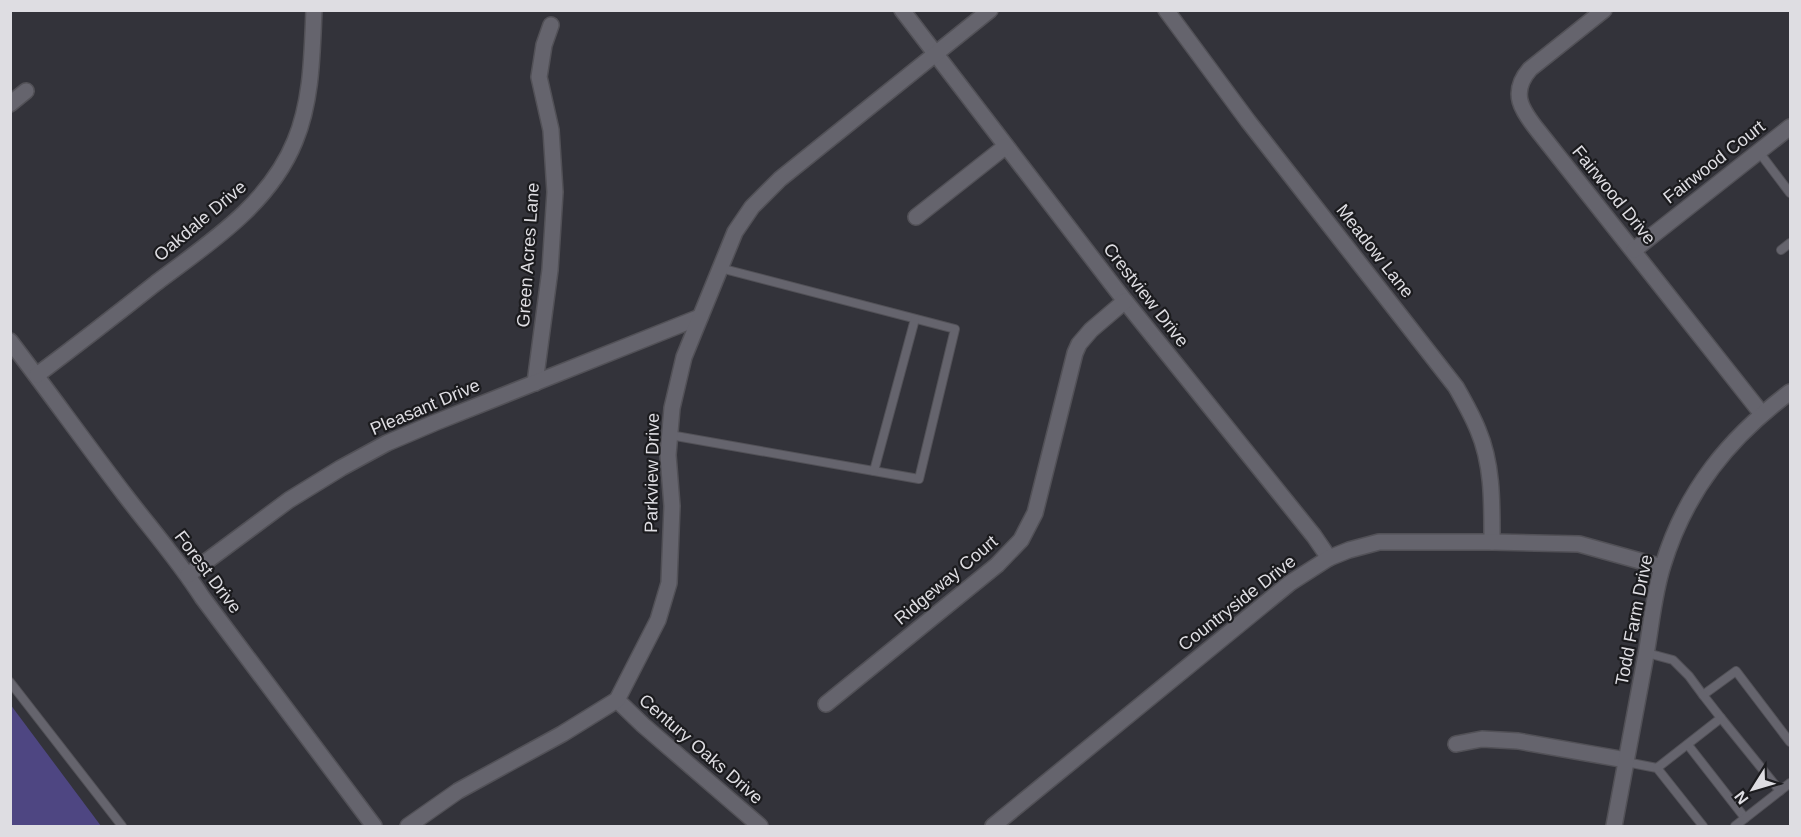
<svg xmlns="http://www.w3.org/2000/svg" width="1801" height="837" font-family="Arial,sans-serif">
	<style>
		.building { fill: #4e4682 }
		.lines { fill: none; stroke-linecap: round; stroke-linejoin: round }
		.lane-casing { stroke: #525157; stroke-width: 10 }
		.street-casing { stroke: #525157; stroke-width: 18 }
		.lane { stroke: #65646d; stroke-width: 8 }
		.street { stroke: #65646d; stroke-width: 15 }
		.labels { text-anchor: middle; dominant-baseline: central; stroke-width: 4.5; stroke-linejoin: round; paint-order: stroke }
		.street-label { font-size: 18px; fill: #dedde2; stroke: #1b1b1e }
	</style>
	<rect width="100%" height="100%" fill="#33333a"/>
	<polygon class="building" points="10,704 101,826 10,826"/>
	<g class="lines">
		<g class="lane-casing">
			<g id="lane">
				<polyline points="1759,152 1790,193"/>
				<polyline points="1781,250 1790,243"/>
				<polyline points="670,435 919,479 955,329 720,268"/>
				<polyline points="874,471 915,319"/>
				<polyline points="1647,653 1673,660 1689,676 1703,695 1736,671 1790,742"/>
				<polyline points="10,682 122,826"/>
				<polyline points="1721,718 1780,791"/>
				<polyline points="1688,745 1745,818"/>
				<polyline points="1626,762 1657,768 1703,826"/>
				<polyline points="1657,768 1721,718 1703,695"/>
				<polyline points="1735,826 1790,783"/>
			</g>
		</g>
		<g class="street-casing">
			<g id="street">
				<polyline points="902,10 1125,301 1314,536 1329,558"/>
				<path d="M1166,10L1248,121L1456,387C1464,401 1472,415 1478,430C1493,465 1492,504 1492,542"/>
				<path d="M1604,10L1530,69C1509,93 1522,111 1539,132L1762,414"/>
				<polyline points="10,104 26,91"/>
				<polyline points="916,217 1006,146"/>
				<polyline points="1634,250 1790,127"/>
				<path d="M10,341C49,392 86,444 125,495C151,529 179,561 202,597L374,826"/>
				<path d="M37,375C77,345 117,314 156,283C209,243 269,205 295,141C312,100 312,54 314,10"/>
				<polyline points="535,383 550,270 555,192 551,130 539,77 544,45 551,25"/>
				<polyline points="188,575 289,500 341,468 387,443 434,423 700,317"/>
				<polyline points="617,700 643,725 760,826"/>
				<polyline points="826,704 997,565 1021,540 1035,513 1075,353 1079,344 1091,330 1125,301"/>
				<polyline points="1456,744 1482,739 1518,741 1626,760"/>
				<polyline points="408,826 458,791 562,734 617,700 658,620 669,583 672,506 668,455 672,408 684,357 735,232 752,207 780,179 990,10"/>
				<polyline points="993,826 1290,583 1329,558 1349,550 1379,542 1492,542 1579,544 1662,567"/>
				<path d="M1614,826C1624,771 1635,715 1645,660C1651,629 1653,596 1663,565C1686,490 1729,438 1790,392"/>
			</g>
		</g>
		<use href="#lane" class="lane"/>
		<use href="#street" class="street"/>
	</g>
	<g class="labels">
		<g class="street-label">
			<text transform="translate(1714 162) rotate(-38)">Fairwood Court</text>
			<text transform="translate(1614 195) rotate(51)">Fairwood Drive</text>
			<text transform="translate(200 221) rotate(-40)">Oakdale Drive</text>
			<text transform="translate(1375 251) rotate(52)">Meadow Lane</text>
			<text transform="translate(528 255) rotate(-86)">Green Acres Lane</text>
			<text transform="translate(1146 295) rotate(52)">Crestview Drive</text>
			<text transform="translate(425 407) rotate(-23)">Pleasant Drive</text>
			<text transform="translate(652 473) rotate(-89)">Parkview Drive</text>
			<text transform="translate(208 572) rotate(53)">Forest Drive</text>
			<text transform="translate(946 580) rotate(-40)">Ridgeway Court</text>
			<text transform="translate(1237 603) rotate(-38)">Countryside Drive</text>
			<text transform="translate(1634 620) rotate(-79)">Todd Farm Drive</text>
			<text transform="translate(701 749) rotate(41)">Century Oaks Drive</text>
		</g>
	</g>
	<rect width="1801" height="837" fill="none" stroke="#dedde2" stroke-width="24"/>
	<g transform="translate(1753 789) rotate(233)" stroke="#1b1b1e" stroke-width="4.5" paint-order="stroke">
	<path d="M0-4.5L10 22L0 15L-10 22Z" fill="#dedde2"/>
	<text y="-9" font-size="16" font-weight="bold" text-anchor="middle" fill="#dedde2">N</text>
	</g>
</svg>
